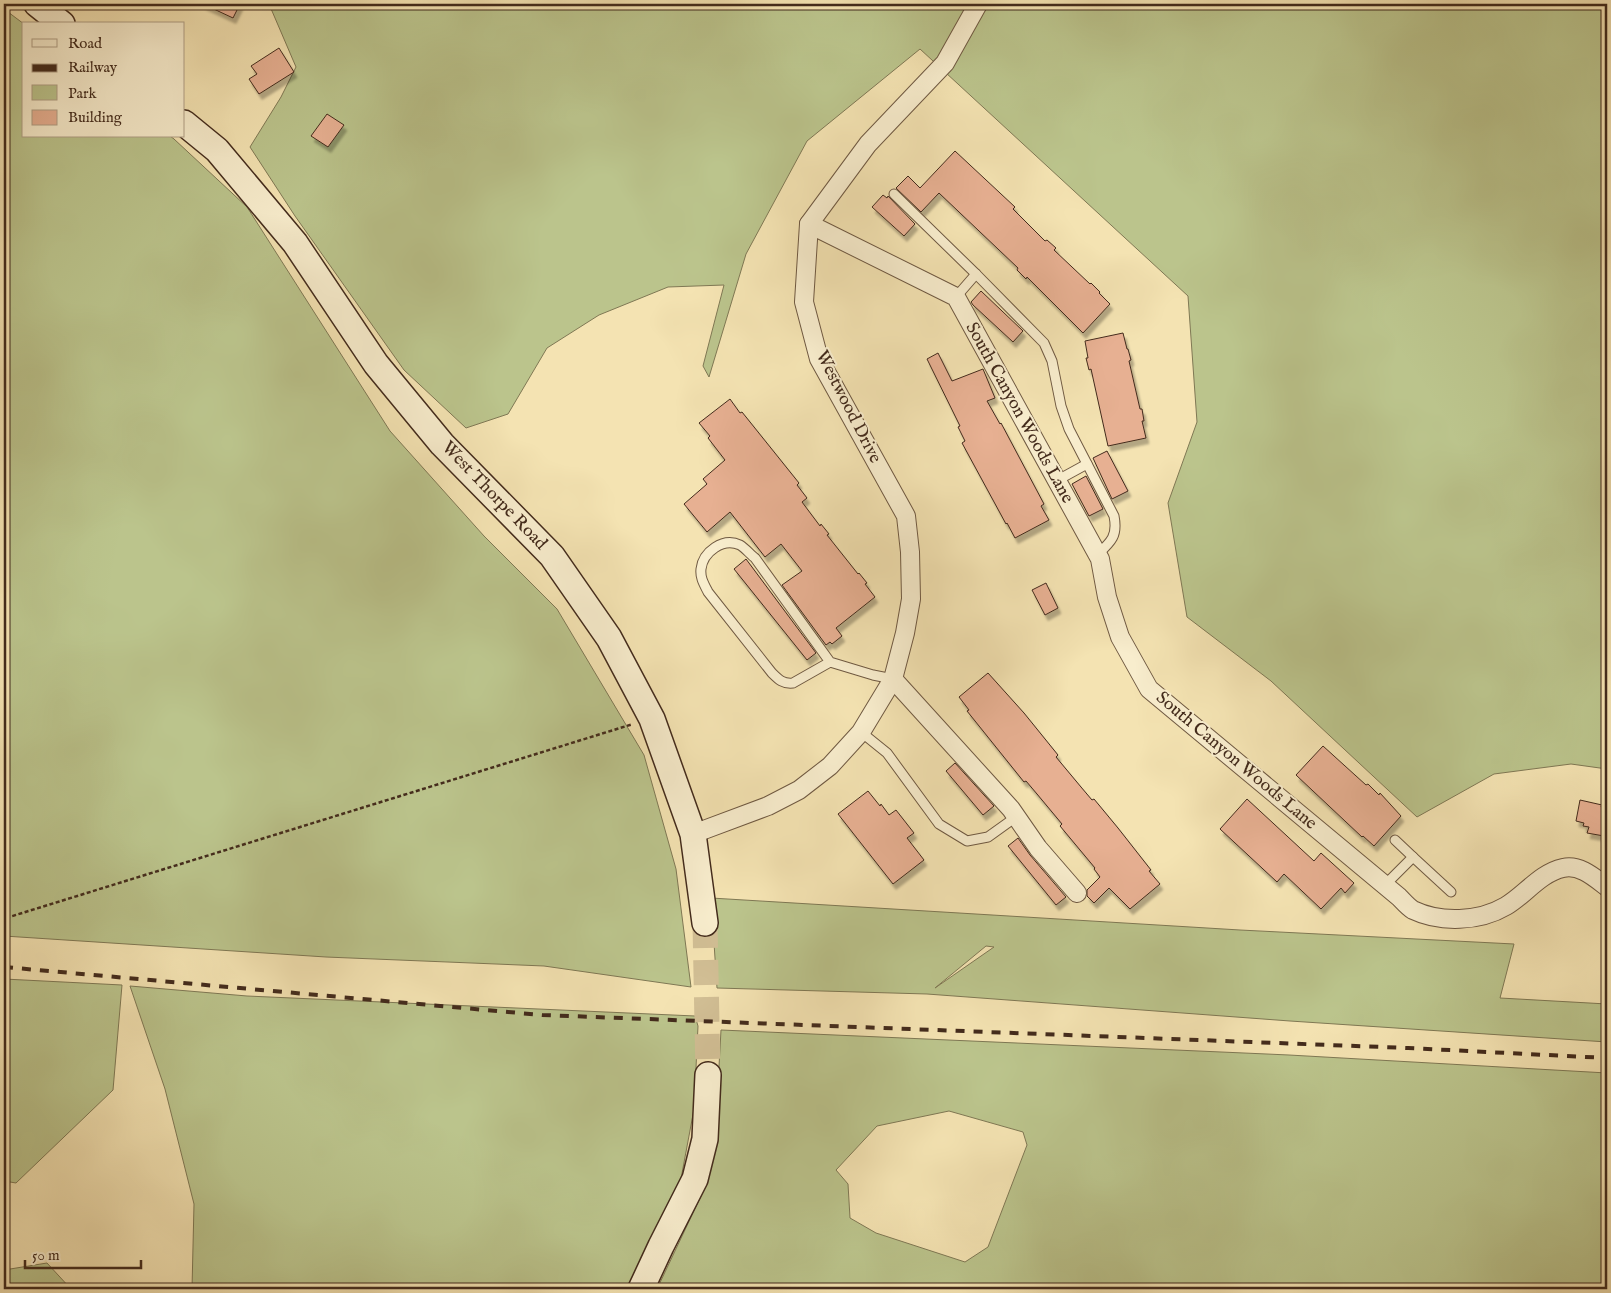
<svg xmlns="http://www.w3.org/2000/svg" width="1611" height="1293" font-family="'IM FELL English',serif">
	<style>
		.green { fill: #bbc48c; stroke: #7f7854; fill-rule: evenodd }
		.building { fill: #e7b092; stroke: #432b1c; filter: url(#shadow) }
		.lines { fill: none; stroke-linecap: round; stroke-linejoin: round }
		.secondary-tunnel { stroke: #d1be94; stroke-width: 25; stroke-dasharray: 25 12; stroke-linecap: butt }
		.lane-casing { stroke: #6f5942; stroke-width: 11 }
		.street-casing { stroke: #6f5942; stroke-width: 20 }
		.secondary-casing { stroke: #432b1c; stroke-width: 28 }
		.path { stroke: #432b1c; stroke-width: 2.5; stroke-dasharray: 4 2.5; stroke-linecap: butt }
		.lane { stroke: #f8edcd; stroke-width: 9 }
		.street { stroke: #f8edcd; stroke-width: 18 }
		.secondary { stroke: #f8edcd; stroke-width: 25 }
		.rail { stroke: #432b1c; stroke-width: 4; stroke-dasharray: 9 9; stroke-linecap: butt }
		.labels { text-anchor: middle; dominant-baseline: central; stroke-width: 4; stroke-linejoin: round; paint-order: stroke }
		.street-label { font-size: 18px; fill: #432b1c; stroke: #f8edcd }
	</style>
	<defs>
		<filter id="shadow"><feDropShadow dx="3" dy="5.5" stdDeviation="1" flood-color="#0004"/></filter>
	</defs>
	<rect width="100%" height="100%" fill="#f4e3b2"/>
	<filter id="stains"><feTurbulence type="fractalNoise" baseFrequency=".004" numOctaves="4"/><feColorMatrix values="0 0 0 0 .2 0 0 0 0 .09 0 0 0 0 .02 0 0 0 .5 -.17"/></filter>
	<radialGradient id="worn" r=".72"><stop offset=".6" stop-color="#630" stop-opacity="0"/><stop offset="1" stop-color="#630" stop-opacity=".3"/></radialGradient>
	<g class="green">
		<polygon points="269,4 1607,4 1607,769 1571,764 1494,774 1417,817 1271,681 1187,617 1168,503 1197,422 1188,296 920,49 807,141 746,254 709,377 703,366 724,285 668,287 599,315 547,348 508,414 466,428 404,370 295,216 250,147 281,97 296,67"/>
		<polygon points="4,9 24,24 24,136 170,136 174,139 247,207 390,431 484,536 557,609 644,755 676,869 691,987 544,966 326,957 4,936"/>
		<path d="M711,898L1240,930L1514,944L1500,998L1607,1004V1042L1290,1021L927,994L717,988ZM986,946L994,947L935,988Z"/>
		<polygon points="4,979 122,985 113,1090 16,1183 4,1181"/>
		<polygon points="130,986 247,996 695,1016 698,1026 694,1109 680,1184 629,1289 192,1289 194,1204 165,1089"/>
		<path d="M721,1030L1289,1055L1607,1073V1289H657L701,1196L715,1139ZM949,1111L1023,1132L1027,1145L988,1247L965,1262L876,1233L850,1218L848,1184L836,1170L877,1126Z"/>
		<polygon points="47,1263 71,1289 4,1289 4,1270"/>
	</g>
	<g class="building">
		<polygon points="203,4 240,4 233,18"/>
		<polygon points="279,48 294,72 259,94 249,79 257,74 251,66"/>
		<polygon points="327,114 344,125 328,147 311,136"/>
		<polygon points="955,151 1015,207 1013,209 1045,241 1047,240 1056,248 1054,250 1090,284 1091,283 1100,292 1099,293 1110,304 1083,333 1027,277 1026,279 1017,270 1018,268 939,193 921,212 896,188 908,176 920,188"/>
		<polygon points="883,195 887,198 888,196 915,224 904,236 872,207"/>
		<polygon points="981,291 1023,331 1013,342 973,305 971,302"/>
		<polygon points="1123,333 1127,349 1128,349 1131,360 1129,361 1140,409 1142,409 1144,421 1142,421 1146,438 1108,446 1091,369 1089,370 1086,358 1088,358 1085,341"/>
		<polygon points="938,353 952,381 983,369 995,398 987,401 1000,424 1001,423 1044,504 1041,506 1049,520 1015,538 1007,523 1006,524 962,443 965,441 958,427 960,426 927,359"/>
		<polygon points="730,399 740,413 742,412 799,483 797,485 807,498 802,502 820,526 821,524 829,534 827,535 858,574 859,573 867,583 865,584 875,597 836,628 842,636 832,644 830,642 826,645 782,585 802,571 781,544 765,557 730,512 707,532 684,504 707,484 703,479 725,460 708,438 710,436 699,423"/>
		<polygon points="1107,451 1128,491 1112,499 1093,458"/>
		<polygon points="1086,476 1103,509 1089,516 1072,484"/>
		<polygon points="746,559 816,653 807,660 734,569"/>
		<polygon points="1046,583 1058,608 1045,615 1032,590"/>
		<polygon points="988,673 1024,713 1058,755 1056,757 1081,787 1092,800 1094,799 1118,828 1151,870 1149,871 1160,884 1130,909 1109,888 1094,903 1087,896 1087,890 1100,877 1094,869 1095,868 1060,826 1062,824 1037,794 1026,781 1024,782 967,711 969,710 959,697"/>
		<polygon points="1323,746 1366,785 1368,784 1379,795 1380,793 1401,816 1374,846 1363,836 1362,837 1296,775"/>
		<polygon points="955,763 994,806 983,815 946,771"/>
		<polygon points="868,791 880,806 881,804 889,815 896,810 914,833 907,838 924,860 893,884 838,814"/>
		<polygon points="1247,799 1314,861 1321,853 1354,883 1345,893 1341,888 1321,909 1284,874 1277,882 1220,829"/>
		<polygon points="1580,800 1602,805 1601,807 1607,808 1607,833 1605,832 1604,836 1587,833 1589,827 1583,826 1584,823 1576,821"/>
		<polygon points="1018,838 1030,855 1066,897 1056,905 1008,846"/>
	</g>
	<g class="lines">
		<polyline class="secondary-tunnel" points="705,923 708,1075"/>
		<g class="lane-casing">
			<g id="lane">
				<polyline points="894,194 976,274"/>
				<path d="M956,297L976,274L1044,343L1052,361L1061,406L1069,429L1114,516C1118,536 1111,542 1097,555"/>
				<polyline points="1056,481 1087,464"/>
				<path d="M830,662L793,683C783,684 779,680 772,673L708,592C704,584 700,578 701,569C703,552 723,537 740,545C745,548 751,555 755,558L830,662L873,675L893,679"/>
				<polyline points="861,732 887,753 939,824 967,841 988,837 1016,817"/>
				<polyline points="1395,840 1413,857"/>
				<polyline points="1385,885 1413,857 1451,892"/>
			</g>
		</g>
		<g class="street-casing">
			<g id="street">
				<path d="M809,224L956,297L1100,559L1107,597L1120,637L1149,689L1399,897C1403,901 1408,907 1413,910C1440,923 1479,922 1506,906C1525,895 1540,873 1563,868C1580,864 1595,878 1607,887"/>
				<polyline points="893,679 1011,809 1038,848 1077,893"/>
				<polyline points="693,834 768,806 799,790 830,766 861,732 893,679 905,633 911,599 910,552 906,516 819,359 804,302 809,224 868,144 945,63 978,4"/>
			</g>
		</g>
		<g class="secondary-casing">
			<g id="secondary">
				<polyline points="37,4 62,24"/>
				<polyline points="184,123 217,150 295,243 376,364 442,444 552,556 609,638 652,719 693,834 705,923"/>
				<polyline points="641,1289 661,1246 695,1179 705,1139 708,1075"/>
			</g>
		</g>
		<polyline class="path" points="6,918 633,724"/>
		<use href="#lane" class="lane"/>
		<use href="#street" class="street"/>
		<use href="#secondary" class="secondary"/>
		<polyline class="rail" points="4,967 542,1015 1408,1048 1607,1058"/>
	</g>
	<g class="labels">
		<g class="street-label">
			<text transform="translate(848 407) rotate(63)">Westwood Drive</text>
			<text transform="translate(1019 413) rotate(61)">South Canyon Woods Lane</text>
			<text transform="translate(494 496) rotate(46)">West Thorpe Road</text>
			<text transform="translate(1236 761) rotate(40)">South Canyon Woods Lane</text>
		</g>
	</g>
	<rect width="1611" height="1293" fill="none" stroke="#f4e3b2" stroke-width="20"/>
	<rect x="5" y="5" width="1601" height="1283" fill="none" stroke="#432b1c" stroke-width="2.5"/>
	<rect x="10" y="10" width="1591" height="1273" fill="none" stroke="#432b1c"/>
	<rect x="22" y="22" width="162" height="115" fill="#f8edcd" stroke="#b09f86"/>
	<rect x="32" y="39" width="25" height="8" fill="#f8edcd" stroke="#b09f86"/>
	<text x="68" y="48" font-size="15" fill="#432b1c">Road</text>
	<rect x="32" y="64" width="25" height="8" fill="#432b1c" stroke="#b09f86"/>
	<text x="68" y="72" font-size="15" fill="#432b1c">Railway</text>
	<rect x="32" y="85" width="25" height="15" fill="#bbc48c" stroke="#b09f86"/>
	<text x="68" y="98" font-size="15" fill="#432b1c">Park</text>
	<rect x="32" y="110" width="25" height="15" fill="#e7b092" stroke="#b09f86"/>
	<text x="68" y="122" font-size="15" fill="#432b1c">Building</text>
	<path d="M25 1260v8h116v-8" fill="none" stroke="#432b1c" stroke-width="2.5"/>
	<text x="32" y="1260" font-size="15" fill="#432b1c" stroke="#f8edcd" stroke-width="4" paint-order="stroke">50 m</text>
	<rect width="100%" height="100%" filter="url(#stains)"/>
	<rect width="100%" height="100%" fill="url(#worn)"/>
</svg>
